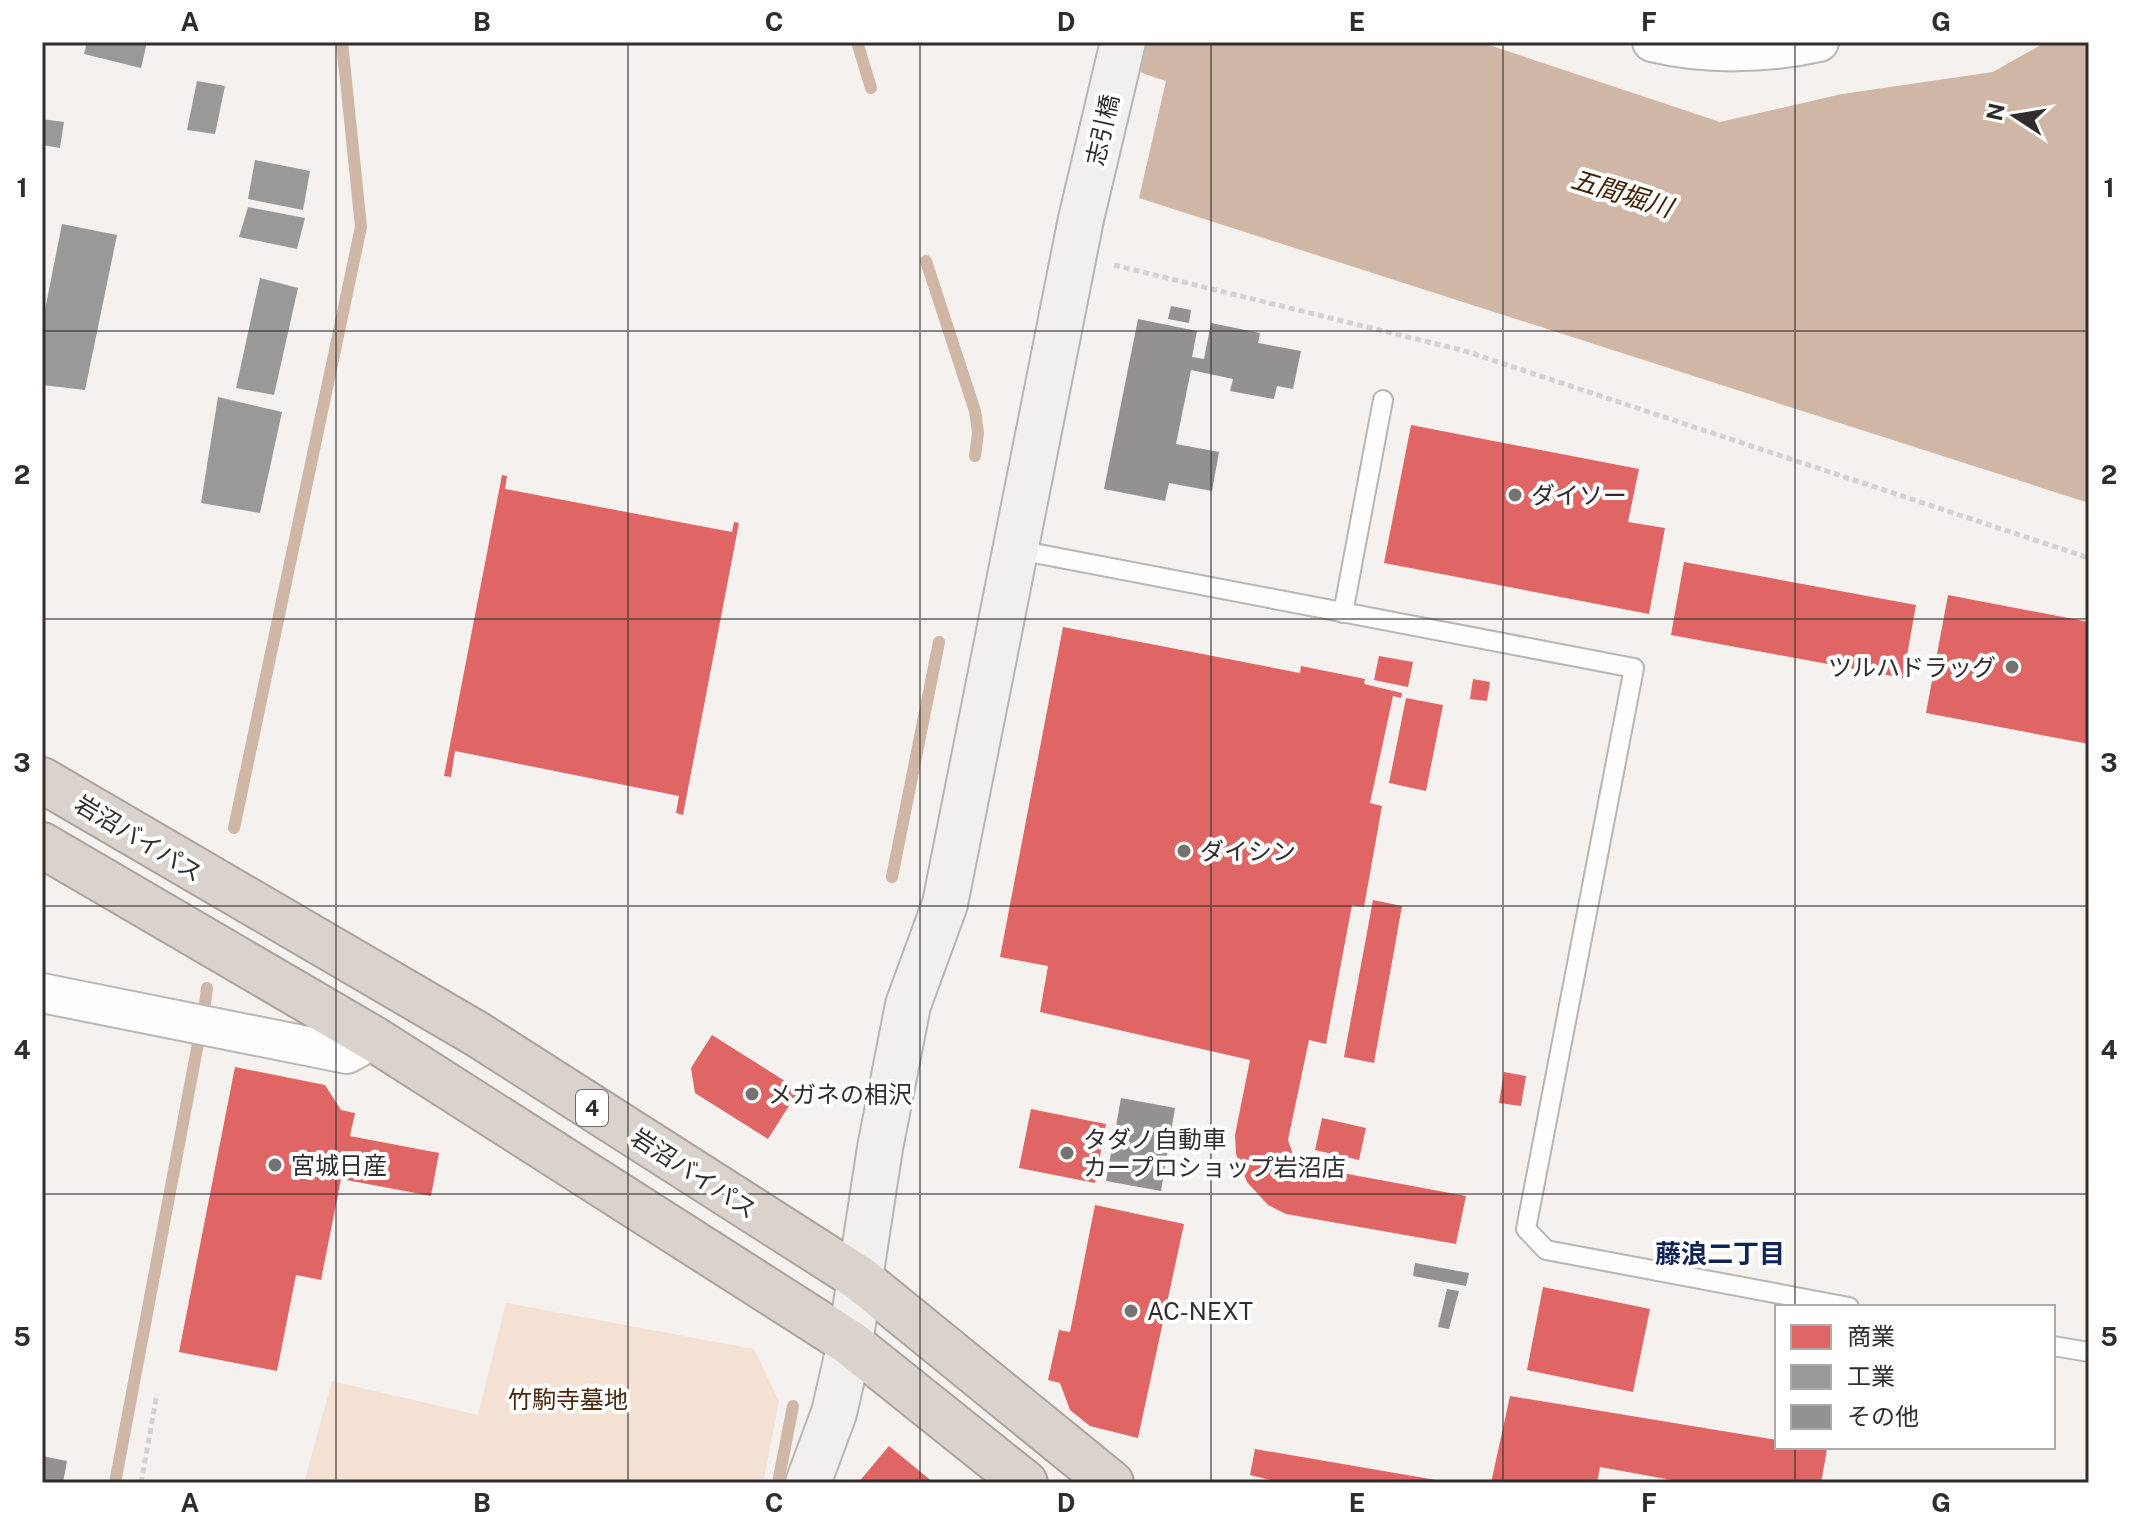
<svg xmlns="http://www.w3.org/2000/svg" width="2131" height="1525" font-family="'Public Sans','Noto Sans JP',sans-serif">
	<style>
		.green { fill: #f5e0d4 }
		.water { fill: #d0b6a4 }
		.shops { fill: #e06666 }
		.industry { fill: #999 }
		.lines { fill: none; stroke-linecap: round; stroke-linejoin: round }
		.stream { stroke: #d0b6a4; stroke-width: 12 }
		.river { stroke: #d0b6a4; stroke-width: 70 }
		.building { fill: #949290 }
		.lane-casing { stroke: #b8b6b4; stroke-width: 22 }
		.street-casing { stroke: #b8b6b4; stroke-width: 42 }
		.secondary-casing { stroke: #b8b6b4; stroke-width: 48 }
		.highway-casing { stroke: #aca39c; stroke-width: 48 }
		.path { stroke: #d4d2d0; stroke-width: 5; stroke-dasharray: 6 4; stroke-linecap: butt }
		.lane { stroke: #fdfdfd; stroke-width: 18 }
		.street { stroke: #fdfdfd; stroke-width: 38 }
		.secondary { stroke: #f2f0ee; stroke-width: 44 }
		.highway { stroke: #dad2cc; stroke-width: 44 }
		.grid { fill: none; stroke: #302d2c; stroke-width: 2; stroke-opacity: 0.55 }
		.poi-dot { fill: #757270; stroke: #fff; stroke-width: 3 }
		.labels { text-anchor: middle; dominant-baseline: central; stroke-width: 8; stroke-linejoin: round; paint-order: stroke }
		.shield { fill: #fff; stroke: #6e6c6b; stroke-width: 2 }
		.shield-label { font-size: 22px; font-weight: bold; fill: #302d2c }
		.street-label { font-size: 24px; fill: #302d2c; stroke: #fff }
		.poi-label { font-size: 24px; fill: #302d2c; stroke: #fff; text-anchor: start }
		.park-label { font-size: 24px; fill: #4c270b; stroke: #fff }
		.water-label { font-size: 26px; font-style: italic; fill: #442003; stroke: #fff }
		.neighbourhood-label { font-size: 26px; font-weight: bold; fill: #0f2459; stroke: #fff }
		.neatline { fill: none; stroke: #302d2c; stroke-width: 3 }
		.grid-label { font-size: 26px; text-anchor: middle; font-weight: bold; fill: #302d2c }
	</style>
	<rect width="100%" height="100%" fill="#f4f1ef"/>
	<polygon class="green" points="506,1303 754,1349 779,1401 763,1483 304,1483 332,1381 478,1415"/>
	<polygon class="water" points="1175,42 1480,42 1720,122 1842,94 1993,72 2046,42 2089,42 2089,503 1139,198"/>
	<g class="shops">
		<polygon points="1411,425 1639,469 1628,522 1665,528 1649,614 1384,563"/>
		<polygon points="502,475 507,476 505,489 732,532 734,522 739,523 683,815 676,813 679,796 455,751 451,777 444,776"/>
		<polygon points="1684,562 1916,605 1903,678 1671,635"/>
		<polygon points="1948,595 2089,622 2089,744 1926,713"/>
		<polygon points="1063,627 1300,673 1301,666 1365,679 1364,684 1402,693 1401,698 1393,696 1370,803 1382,806 1364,907 1352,905 1326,1044 1309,1040 1288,1140 1294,1157 1305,1166 1466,1196 1456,1244 1286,1214 1268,1205 1247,1182 1236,1154 1235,1135 1250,1060 1040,1012 1048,966 1000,957"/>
		<polygon points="1379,656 1413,662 1408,687 1374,680"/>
		<polygon points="1473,679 1490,682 1487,701 1470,699"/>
		<polygon points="1406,698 1443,705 1426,791 1389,783"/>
		<polygon points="1373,900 1402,906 1374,1063 1344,1057"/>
		<polygon points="712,1035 799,1090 768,1139 695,1093 691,1068"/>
		<polygon points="235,1067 325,1085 341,1110 355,1113 350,1136 439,1153 431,1196 341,1179 321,1280 296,1275 277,1371 179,1352"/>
		<polygon points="1504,1072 1526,1076 1521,1106 1499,1103"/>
		<polygon points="1031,1109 1106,1124 1095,1183 1019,1168"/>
		<polygon points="1322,1118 1366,1128 1359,1160 1315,1150"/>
		<polygon points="1095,1205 1184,1224 1138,1438 1090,1426 1070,1410 1060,1383 1048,1380 1059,1330 1070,1332"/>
		<polygon points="1543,1287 1650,1309 1633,1392 1527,1370"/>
		<polygon points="1510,1396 1777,1440 1777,1447 1827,1449 1821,1483 1688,1483 1600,1467 1597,1483 1491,1483"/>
		<polygon points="889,1446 934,1483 858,1483"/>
		<polygon points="1255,1449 1436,1480 1435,1483 1284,1483 1250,1475"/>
	</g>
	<g class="industry">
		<polygon points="87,42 147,42 141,68 84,54"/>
		<polygon points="197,81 225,86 215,134 187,130"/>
		<polygon points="42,119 64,122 60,148 42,145"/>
		<polygon points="255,160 310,171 303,210 248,199"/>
		<polygon points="248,207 305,218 297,249 239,237"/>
		<polygon points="62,224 117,235 85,390 42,385 42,325"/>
		<polygon points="260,278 298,288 274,395 236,388"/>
		<polygon points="218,397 282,412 260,513 201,503"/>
	</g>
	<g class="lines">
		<g class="stream">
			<polyline points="857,42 871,88"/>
			<polyline points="926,261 975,411 978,433 975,456"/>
			<polyline points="234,828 361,227 342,42"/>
			<polyline points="892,877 939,642"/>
			<polyline points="204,1011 207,988"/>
			<polyline points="115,1483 199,1038"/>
			<polyline points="778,1483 793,1406"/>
		</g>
		<polyline class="river" points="1159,42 1265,76"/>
	</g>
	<g class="building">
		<polygon points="1171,306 1191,310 1189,323 1168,319"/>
		<polygon points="1138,319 1197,331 1192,357 1204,359 1211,323 1260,333 1258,343 1301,351 1293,389 1277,386 1274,399 1230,391 1233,379 1191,370 1176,444 1219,452 1212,491 1169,483 1165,501 1104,489"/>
		<polygon points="1121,1098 1175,1108 1161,1191 1106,1181"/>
		<polygon points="1415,1263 1469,1273 1466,1286 1413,1276"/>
		<polygon points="1447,1289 1459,1291 1449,1329 1438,1327"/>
		<polygon points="42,1456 67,1461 63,1483 42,1483"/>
	</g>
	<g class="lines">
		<g class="lane-casing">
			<g id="lane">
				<polyline points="1018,550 1634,668 1526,1229 1546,1250 1849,1307"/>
				<polyline points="1343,613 1383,400"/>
				<polyline points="2053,1346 2089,1352"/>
			</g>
		</g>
		<g class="street-casing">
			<g id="street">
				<path d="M1652,42C1705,55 1766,54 1819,42"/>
				<polyline points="42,993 347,1054 374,1039"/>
			</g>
		</g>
		<g class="secondary-casing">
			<polyline id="secondary" points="808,1483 834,1413 850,1343 880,1148 908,1005 945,904 1081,219 1123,42"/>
		</g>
		<g class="highway-casing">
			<g id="highway">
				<polyline points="42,780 477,1034 859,1278 1111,1483"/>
				<polyline points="42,845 374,1039 850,1343 1025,1483"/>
			</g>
		</g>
		<g class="path">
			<polyline points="1114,265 1465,351 2089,558"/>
			<polyline points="141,1483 157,1394"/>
		</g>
		<use href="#lane" class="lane"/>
		<use href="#street" class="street"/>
		<use href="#secondary" class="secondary"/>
		<use href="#highway" class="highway"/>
	</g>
	<path class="grid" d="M336,42V1483M628,42V1483M920,42V1483M1211,42V1483M1503,42V1483M1795,42V1307M42,331H2089M42,619H2089M42,906H2089M42,1194H2089M1795,1447V1483"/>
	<g class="poi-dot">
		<circle cx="1515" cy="495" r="8"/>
		<circle cx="2012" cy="667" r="8"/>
		<circle cx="1184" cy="851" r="8"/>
		<circle cx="752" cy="1094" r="8"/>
		<circle cx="1067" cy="1153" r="8"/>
		<circle cx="275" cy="1165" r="8"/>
		<circle cx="1131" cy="1311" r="8"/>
	</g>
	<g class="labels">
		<rect class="shield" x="576" y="1090" width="32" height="36" rx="6"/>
		<g class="shield-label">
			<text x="592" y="1108">4</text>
		</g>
		<g class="street-label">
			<text transform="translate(1102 130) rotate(-77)">志引橋</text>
			<text transform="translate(139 838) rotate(31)">岩沼バイパス</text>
			<text transform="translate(694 1173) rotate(33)">岩沼バイパス</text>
		</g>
		<g class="poi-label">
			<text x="1531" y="495">ダイソー</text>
			<text x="1996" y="667" text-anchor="end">ツルハドラッグ</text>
			<text x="1200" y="851">ダイシン</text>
			<text x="768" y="1094">メガネの相沢</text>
			<text x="1083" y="1139">タダノ自動車<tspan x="1083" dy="28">カープロショップ岩沼店</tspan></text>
			<text x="291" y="1165">宮城日産</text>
			<text x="1147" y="1311">AC-NEXT</text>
		</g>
		<g class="park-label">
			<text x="568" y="1399">竹駒寺墓地</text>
		</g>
		<g class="water-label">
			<text transform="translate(1622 193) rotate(17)">五間堀川</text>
		</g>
		<g class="neighbourhood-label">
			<text x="1720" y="1253">藤浪二丁目</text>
		</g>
	</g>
	<rect width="2131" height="1525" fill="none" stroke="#ffffff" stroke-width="88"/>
	<rect x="1775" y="1305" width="280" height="144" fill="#ffffff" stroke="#acabab" stroke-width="2"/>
	<rect x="1791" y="1325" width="40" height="24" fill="#e06666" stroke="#acabab" stroke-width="2"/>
	<text x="1847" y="1345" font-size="24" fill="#302d2c">商業</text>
	<rect x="1791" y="1365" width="40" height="24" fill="#999999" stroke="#acabab" stroke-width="2"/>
	<text x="1847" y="1385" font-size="24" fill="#302d2c">工業</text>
	<rect x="1791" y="1405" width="40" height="24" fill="#949290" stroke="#acabab" stroke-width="2"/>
	<text x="1847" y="1425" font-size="24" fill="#302d2c">その他</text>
	<g transform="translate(2015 116) rotate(282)" stroke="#ffffff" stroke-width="6" paint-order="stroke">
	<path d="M0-6L14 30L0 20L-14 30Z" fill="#302d2c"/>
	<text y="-12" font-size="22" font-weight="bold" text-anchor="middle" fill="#302d2c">N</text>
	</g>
	<rect x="44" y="44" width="2043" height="1437" class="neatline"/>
	<g class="grid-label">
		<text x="190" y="31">A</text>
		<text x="482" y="31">B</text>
		<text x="774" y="31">C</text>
		<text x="1066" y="31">D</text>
		<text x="1357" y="31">E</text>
		<text x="1649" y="31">F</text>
		<text x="1941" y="31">G</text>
		<text x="22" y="197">1</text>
		<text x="2109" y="197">1</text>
		<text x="22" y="484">2</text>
		<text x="2109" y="484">2</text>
		<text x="22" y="772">3</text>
		<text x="2109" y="772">3</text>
		<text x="22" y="1059">4</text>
		<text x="2109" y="1059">4</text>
		<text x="22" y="1346">5</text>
		<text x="2109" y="1346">5</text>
		<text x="190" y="1512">A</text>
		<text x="482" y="1512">B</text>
		<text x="774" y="1512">C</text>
		<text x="1066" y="1512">D</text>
		<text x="1357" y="1512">E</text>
		<text x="1649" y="1512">F</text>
		<text x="1941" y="1512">G</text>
	</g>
</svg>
